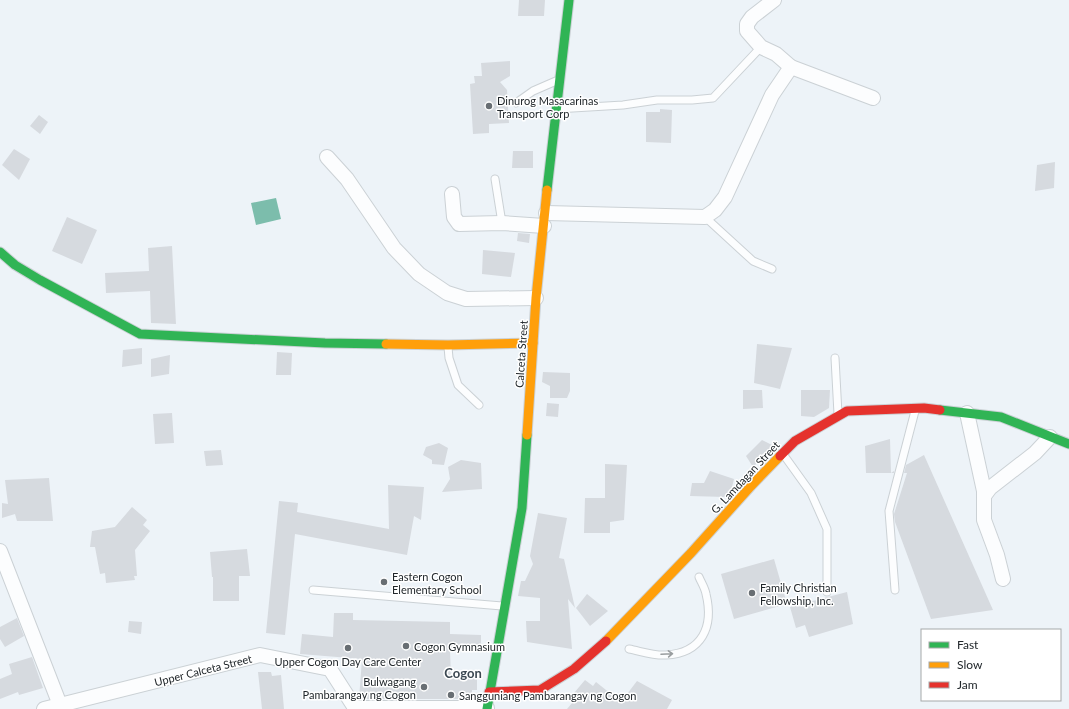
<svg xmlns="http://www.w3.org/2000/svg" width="1069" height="709" font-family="Lato,sans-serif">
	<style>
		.water { fill: #7cbdac }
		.building { fill: #d6dadf }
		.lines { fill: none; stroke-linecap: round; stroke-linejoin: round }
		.lane-casing { stroke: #cbd1d5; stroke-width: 9 }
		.street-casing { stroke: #cbd1d5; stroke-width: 16 }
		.fast-casing { stroke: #cbd1d5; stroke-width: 11 }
		.slow-casing { stroke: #cbd1d5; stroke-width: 11 }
		.jam-casing { stroke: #cbd1d5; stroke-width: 11 }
		.lane { stroke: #fcfdfe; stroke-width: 7 }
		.street { stroke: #fcfdfe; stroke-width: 14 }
		.fast { stroke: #30b455; stroke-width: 9 }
		.slow { stroke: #ff9f0a; stroke-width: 9 }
		.jam { stroke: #e5322d; stroke-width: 9 }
		.oneway { stroke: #999d9f }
		.poi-dot { fill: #686e73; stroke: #fff; stroke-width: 1.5 }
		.labels { text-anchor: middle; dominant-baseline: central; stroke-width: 3; stroke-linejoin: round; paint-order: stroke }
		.poi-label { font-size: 11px; fill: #21272b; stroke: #fff; text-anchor: start }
		.street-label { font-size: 11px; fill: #21272b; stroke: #fff }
		.quarter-label { font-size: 13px; font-weight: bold; fill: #3c4852; stroke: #fff }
	</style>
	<rect width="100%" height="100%" fill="#edf3f8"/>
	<polygon class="water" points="276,198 281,219 256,225 251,203"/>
	<g class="building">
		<polygon points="519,0 545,0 544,16 518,16"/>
		<polygon points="510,61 510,76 500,82 507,90 509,123 489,124 489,133 473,134 470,84 475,83 474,76 482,76 481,63"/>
		<polygon points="660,109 672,110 671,143 646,142 646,112 660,112"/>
		<polygon points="39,115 48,122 40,134 30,126"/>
		<polygon points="14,149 30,159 19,180 2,165"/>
		<polygon points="513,151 533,151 533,168 512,168"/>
		<polygon points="1055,162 1054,188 1035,191 1037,165"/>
		<polygon points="67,217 97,230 82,264 52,251"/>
		<polygon points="518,233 530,234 529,243 517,241"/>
		<polygon points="172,246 176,324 151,323 150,291 106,293 105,273 149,271 148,248"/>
		<polygon points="483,250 515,253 511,277 482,274"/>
		<polygon points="757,344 792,348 780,389 754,383"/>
		<polygon points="142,348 142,364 122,367 123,350"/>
		<polygon points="277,352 292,353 291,375 276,375"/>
		<polygon points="170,355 169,374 151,377 151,359"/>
		<polygon points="543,372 570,373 570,391 567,398 550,398 550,386 542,382"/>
		<polygon points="743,390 762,390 763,408 743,409"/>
		<polygon points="801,390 830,390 829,408 814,417 801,416"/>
		<polygon points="547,403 559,404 558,417 546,416"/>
		<polygon points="172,413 174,443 155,444 153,414"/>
		<polygon points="890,439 891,473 894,471 894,473 866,473 865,446"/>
		<polygon points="762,440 774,446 753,467 746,456"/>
		<polygon points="439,443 448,448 444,465 432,464 432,460 423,455 426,447"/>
		<polygon points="221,450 223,465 206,466 204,451"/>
		<polygon points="924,455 993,610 931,619 895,522 894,514 907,473 904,473 906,465"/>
		<polygon points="461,460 481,463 482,489 442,492 450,479 448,467"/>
		<polygon points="605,464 627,465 624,520 610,522 610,533 584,533 585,498 605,498"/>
		<polygon points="710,471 734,479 731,491 726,497 690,496 692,483 704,483"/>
		<polygon points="49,478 53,521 17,521 15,514 2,518 2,503 8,504 5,480"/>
		<polygon points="388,485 424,487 421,520 414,516 407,555 295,534 285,635 266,633 279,501 298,503 297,512 389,529"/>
		<polygon points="132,507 147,520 143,525 150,531 135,550 137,576 134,576 135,580 106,583 105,573 100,574 95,547 90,547 92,531 115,527"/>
		<polygon points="538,513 567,518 559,558 564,559 575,608 568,599 572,649 527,642 526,621 540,621 540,598 518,596 521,581 525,581 533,564 530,556"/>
		<polygon points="247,549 250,576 239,576 239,601 213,601 213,577 212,577 210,552"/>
		<polygon points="774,559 787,604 734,619 721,574"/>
		<polygon points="847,592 853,624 809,637 805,625 796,628 790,607"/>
		<polygon points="587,594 608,611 590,626 576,608"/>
		<polygon points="334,613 353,613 353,620 450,622 450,634 481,635 481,652 450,651 451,676 477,677 477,690 472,690 472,699 359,699 362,659 300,654 302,634 333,637"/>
		<polygon points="17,618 24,636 5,647 0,639 0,627"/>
		<polygon points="129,621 142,622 141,634 128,632"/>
		<polygon points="32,657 43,688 19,695 18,692 0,699 0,679 12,674 9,664"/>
		<polygon points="258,672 271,672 272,676 281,675 284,709 262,709"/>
		<polygon points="585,680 593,686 596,682 621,702 637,681 672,700 667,709 567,709 578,696 574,693"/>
	</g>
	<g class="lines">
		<g class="lane-casing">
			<g id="lane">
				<polyline points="516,103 533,91 556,81"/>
				<polyline points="556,109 623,105 657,100 692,100 713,98 761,47"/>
				<polyline points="495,179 502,223"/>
				<polyline points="705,217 753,261 772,269"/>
				<polyline points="448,347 449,358 458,385 479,405"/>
				<polyline points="835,358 838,414"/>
				<polyline points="783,454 811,493 827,529 827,592"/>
				<polyline points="313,590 502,606"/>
				<polyline points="895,590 889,511 915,411"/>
				<path d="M629,649C640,651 654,656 666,655C702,653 714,627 706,594C705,588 701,582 699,577"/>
			</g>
		</g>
		<g class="street-casing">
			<g id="street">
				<polyline points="791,67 873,98"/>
				<polyline points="327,157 347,179 394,248 419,274 447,293 466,299 536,298"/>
				<polyline points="452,194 454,217 459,224 502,223 544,226"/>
				<polyline points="546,213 705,217 715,210 725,197 772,95 791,67 776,54 761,47 747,31 747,24 752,17 774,0"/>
				<polyline points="967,413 984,491 984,520 997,555 1003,579"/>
				<polyline points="984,496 990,488 1035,453 1050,437"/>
				<polyline points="0,551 60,705"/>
				<polyline points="44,709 260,655 330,669 355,708 487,708"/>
			</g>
		</g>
		<g class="fast-casing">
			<g id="fast">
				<polyline points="547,190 569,0"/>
				<polyline points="0,252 15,265 40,280 140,334 325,343 386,344"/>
				<polyline points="940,410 1001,417 1069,444"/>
				<polyline points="487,709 522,508 527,435"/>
			</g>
		</g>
		<g class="slow-casing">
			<g id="slow">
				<polyline points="386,344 448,345 533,343"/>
				<polyline points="527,435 536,298 547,190"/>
				<polyline points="606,641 691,553 751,486 780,456"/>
			</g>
		</g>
		<g class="jam-casing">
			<g id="jam">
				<polyline points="780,456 795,441 847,411 924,408 940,410"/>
				<polyline points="489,692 540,690 574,669 606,641"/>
			</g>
		</g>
		<use href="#lane" class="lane"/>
		<use href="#street" class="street"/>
		<use href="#fast" class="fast"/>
		<use href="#slow" class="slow"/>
		<use href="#jam" class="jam"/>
	</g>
	<defs><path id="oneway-shaft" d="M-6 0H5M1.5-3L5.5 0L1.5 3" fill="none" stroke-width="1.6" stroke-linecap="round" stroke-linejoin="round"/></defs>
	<use class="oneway" href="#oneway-shaft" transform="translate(667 654) rotate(-3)"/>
	<g class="poi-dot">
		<circle cx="489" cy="106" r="4"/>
		<circle cx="384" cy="582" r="4"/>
		<circle cx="752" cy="593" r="4"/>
		<circle cx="406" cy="646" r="4"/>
		<circle cx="348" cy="648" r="4"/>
		<circle cx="424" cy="687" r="4"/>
		<circle cx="451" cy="695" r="4"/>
	</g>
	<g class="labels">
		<g class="poi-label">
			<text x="497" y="100">Dinurog Masacarinas<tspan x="497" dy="13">Transport Corp</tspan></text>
			<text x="392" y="576">Eastern Cogon<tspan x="392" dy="13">Elementary School</tspan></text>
			<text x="760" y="587">Family Christian<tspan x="760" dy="13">Fellowship, Inc.</tspan></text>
			<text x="414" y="646">Cogon Gymnasium</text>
			<text x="348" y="661" text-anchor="middle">Upper Cogon Day Care Center</text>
			<text x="416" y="681" text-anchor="end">Bulwagang<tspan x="416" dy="13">Pambarangay ng Cogon</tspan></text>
			<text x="459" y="695">Sangguniang Pambarangay ng Cogon</text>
		</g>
		<g class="street-label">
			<text transform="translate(521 354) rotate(-86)">Calceta Street</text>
			<text transform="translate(745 477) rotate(-47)">G. Lamdagan Street</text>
			<text transform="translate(203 670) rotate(-14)">Upper Calceta Street</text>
		</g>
		<g class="quarter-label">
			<text x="463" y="673">Cogon</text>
		</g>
	</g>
	<rect x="921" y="629" width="140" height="72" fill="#ffffff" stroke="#a6a9aa"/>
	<rect x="929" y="642" width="20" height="6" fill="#30b455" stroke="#a6a9aa"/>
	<text x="957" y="649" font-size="12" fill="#21272b">Fast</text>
	<rect x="929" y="662" width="20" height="6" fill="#ff9f0a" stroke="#a6a9aa"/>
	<text x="957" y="669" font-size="12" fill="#21272b">Slow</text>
	<rect x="929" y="682" width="20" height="6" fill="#e5322d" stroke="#a6a9aa"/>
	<text x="957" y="689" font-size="12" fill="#21272b">Jam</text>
</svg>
